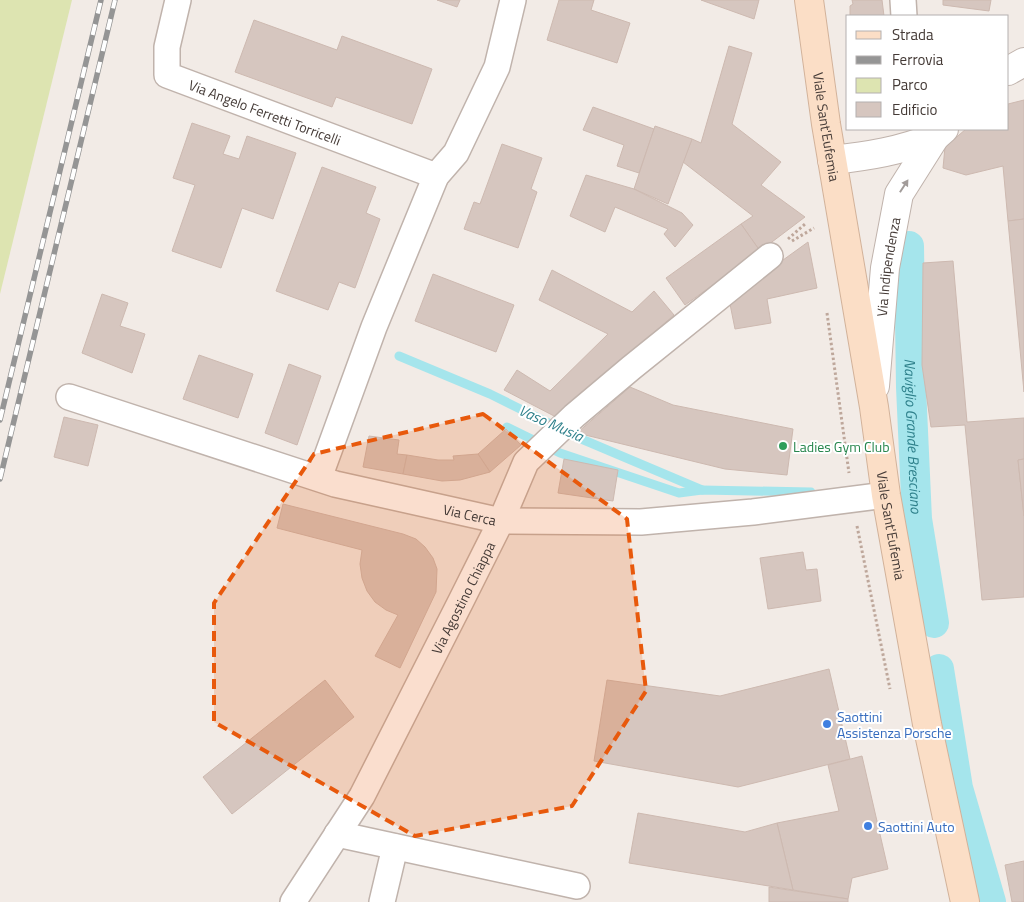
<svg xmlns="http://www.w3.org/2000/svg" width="1024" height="902" font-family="'Titillium Web',sans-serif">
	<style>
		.park { fill: #dde4b1 }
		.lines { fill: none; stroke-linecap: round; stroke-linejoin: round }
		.stream { stroke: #a5e5ec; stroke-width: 9 }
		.canal { stroke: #a5e5ec; stroke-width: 30 }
		.building { fill: #d6c6bf; stroke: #cdb9b0 }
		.minor-casing { stroke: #c0b3ac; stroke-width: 28 }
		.tertiary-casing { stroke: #c0b3ac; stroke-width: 30 }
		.secondary-casing { stroke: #d2b29a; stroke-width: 30 }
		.path { stroke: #bea79b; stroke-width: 3; stroke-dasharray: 2.5 2.5; stroke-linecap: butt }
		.minor { stroke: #fff; stroke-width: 25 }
		.tertiary { stroke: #fff; stroke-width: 28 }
		.secondary { stroke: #fbdec6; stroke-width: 28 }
		.rail-casing { stroke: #959595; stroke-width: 5.5 }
		.rail { stroke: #fff; stroke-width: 4; stroke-dasharray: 11; stroke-linecap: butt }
		.oneway { fill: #a29c9a }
		.marked { fill: #e8590c; fill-opacity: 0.2; stroke: #e8590c; stroke-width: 4; stroke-dasharray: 10 6; stroke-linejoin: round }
		.leisure-dot { fill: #2e9e5b; stroke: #fff; stroke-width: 2 }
		.shop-dot { fill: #3f7fe0; stroke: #fff; stroke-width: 2 }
		.labels { text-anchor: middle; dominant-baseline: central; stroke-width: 4; stroke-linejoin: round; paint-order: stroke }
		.street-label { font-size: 14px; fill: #443a36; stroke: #fff }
		.leisure-label { font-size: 14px; fill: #27864d; stroke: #fff; text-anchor: start }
		.shop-label { font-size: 14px; fill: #366cbe; stroke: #fff; text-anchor: start }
		.water-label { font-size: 15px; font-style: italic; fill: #2e808b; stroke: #fff }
	</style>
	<rect width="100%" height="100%" fill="#f2ebe6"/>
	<polygon class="park" points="0,0 72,0 0,294"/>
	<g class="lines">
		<g class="stream">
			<polyline points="399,356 490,394 579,438 702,490"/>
			<polyline points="507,427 560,453 679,493 702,490 811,492"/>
		</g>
		<g class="canal">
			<path id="s1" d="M909,246L911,387L917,519L934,623"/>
			<polyline points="939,669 958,788 991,902"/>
		</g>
	</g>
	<g class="building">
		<polygon points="437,0 460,0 457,7"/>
		<polygon points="559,0 594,0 591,10 630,23 617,63 547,40"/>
		<polygon points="701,0 759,0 754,19"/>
		<polygon points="852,0 882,0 884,16 850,16 850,6 853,4"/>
		<polygon points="943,0 991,0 989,11 943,5"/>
		<polygon points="254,20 337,50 342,36 432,69 412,124 336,97 332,107 235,72"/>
		<polygon points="729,46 752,53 732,124 781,162 761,185 805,217 760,251 741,224 753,216 683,162 692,139 701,143"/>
		<polygon points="1024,100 1024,219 1008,221 1003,166 966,175 943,168 945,147 966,129 1008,129 1008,104"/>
		<polygon points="593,107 654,129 639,173 617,166 624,145 583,130"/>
		<polygon points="192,123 230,136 223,154 239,159 247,136 296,153 273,219 242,208 221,268 172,251 195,185 173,178"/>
		<polygon points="655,126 692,139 668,204 634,189"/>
		<polygon points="502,144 542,158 531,189 537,192 518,248 464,229 474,202 480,204"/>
		<polygon points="322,167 376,187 366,213 380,219 355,288 339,282 328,310 276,291"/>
		<polygon points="586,175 634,189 682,213 693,225 675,247 664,234 668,229 615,207 605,232 570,216"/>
		<polygon points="1024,219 1024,392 1008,221"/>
		<polygon points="741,224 760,251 685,305 666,278"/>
		<polygon points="808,242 817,288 767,299 771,323 735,329 729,299"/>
		<polygon points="953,261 967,422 1024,418 1024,459 1018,460 1024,516 1024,597 982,600 965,425 931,427 922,365 923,263"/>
		<polygon points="552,270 632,312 654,291 674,315 556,417 504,390 517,370 550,391 608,334 539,300"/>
		<polygon points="433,274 514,305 496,352 415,321"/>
		<polygon points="102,294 128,303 120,326 145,334 132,373 82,353"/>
		<polygon points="199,355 253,374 238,418 183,399"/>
		<polygon points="289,364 321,376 297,445 265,433"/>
		<polygon points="630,387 673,405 793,429 787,475 725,469 577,433"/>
		<polygon points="64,417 98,425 88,466 54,457"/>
		<polygon points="506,429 521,445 490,472 478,454"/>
		<polygon points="369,436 399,440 397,454 407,455 403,474 363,467"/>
		<polygon points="478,454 490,472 460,480 442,481 403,474 407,455 438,460 454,460 453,456"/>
		<polygon points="564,459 618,470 613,501 558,493"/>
		<polygon points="1024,459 1024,516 1018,460"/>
		<polygon points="283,504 403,534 416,539 425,547 433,558 437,569 436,592 400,668 375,656 398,615 386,610 375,602 367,591 362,578 360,564 362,550 277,528"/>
		<polygon points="803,552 806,570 817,569 821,601 768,609 760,558"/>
		<polygon points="829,669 850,759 738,787 594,761 607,680 720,696"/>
		<polygon points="325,680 354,717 232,814 203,777"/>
		<polygon points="862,756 888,869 852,878 848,899 793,890 777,823 839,811 828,765"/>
		<polygon points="638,813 745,832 777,823 793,890 629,863"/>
		<polygon points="1024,861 1024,902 1012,902 1005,865"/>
		<polygon points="769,887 848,899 848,902 769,902"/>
	</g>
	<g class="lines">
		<g class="minor-casing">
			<g id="minor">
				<path id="s2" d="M178,0L167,47V75L436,176"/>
				<polyline points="903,0 904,16"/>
				<path id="s3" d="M69,397L335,484L501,521L641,522L753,512L886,495"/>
				<polyline points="319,478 374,327 436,176 456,153 497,67 513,0"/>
				<polyline points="337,834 577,886"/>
				<path id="s4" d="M293,902L362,796L461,601L501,521L526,462L574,416L631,368L770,256"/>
				<polyline points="382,902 395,847"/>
			</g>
		</g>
		<g class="tertiary-casing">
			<g id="tertiary">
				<polyline points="1008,71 1024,62"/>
				<path d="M832,160C869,156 900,151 935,137"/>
				<path id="s5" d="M875,386L885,268L899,194L935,137L944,129"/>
			</g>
		</g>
		<g class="secondary-casing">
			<g id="secondary">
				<path id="s6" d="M809,0L826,124L874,407L886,495L927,724L965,902"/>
			</g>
		</g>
		<g class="path">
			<polyline points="788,239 805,224"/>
			<polyline points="792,241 814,228"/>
			<polyline points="827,313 849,473"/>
			<polyline points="857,526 890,689"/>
		</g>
		<use href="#minor" class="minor"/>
		<use href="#tertiary" class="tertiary"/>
		<use href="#secondary" class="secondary"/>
		<g class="rail-casing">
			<g id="rail">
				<polyline points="0,420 101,0"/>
				<polyline points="0,479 115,0"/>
			</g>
		</g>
		<use href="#rail" class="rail"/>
	</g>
	<defs><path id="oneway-solid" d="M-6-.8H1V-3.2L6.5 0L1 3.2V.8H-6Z" transform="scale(1.25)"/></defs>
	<use class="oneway" href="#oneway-solid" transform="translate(904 186) rotate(-57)"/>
	<path class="marked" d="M483,414L627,519L646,691L572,806L415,836L214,722V603L314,454Z"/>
	<circle class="leisure-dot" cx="783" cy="446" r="5"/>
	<g class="shop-dot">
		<circle cx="827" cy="724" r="5"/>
		<circle cx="868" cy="826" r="5"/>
	</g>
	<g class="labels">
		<g class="street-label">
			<text stroke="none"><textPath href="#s2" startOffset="181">Via Angelo Ferretti Torricelli</textPath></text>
			<text stroke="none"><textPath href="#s6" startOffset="128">Viale Sant'Eufemia</textPath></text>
			<text stroke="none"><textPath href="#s5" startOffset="120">Via Indipendenza</textPath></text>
			<text stroke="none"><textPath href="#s3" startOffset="418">Via Cerca</textPath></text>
			<text stroke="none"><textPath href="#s6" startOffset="532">Viale Sant'Eufemia</textPath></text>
			<text stroke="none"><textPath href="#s4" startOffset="349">Via Agostino Chiappa</textPath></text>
		</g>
		<g class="leisure-label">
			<text x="793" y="446">Ladies Gym Club</text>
		</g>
		<g class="shop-label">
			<text x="837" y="716">Saottini<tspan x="837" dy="16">Assistenza Porsche</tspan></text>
			<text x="878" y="826">Saottini Auto</text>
		</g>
		<g class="water-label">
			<text transform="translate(551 423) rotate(24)">Vaso Musia</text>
			<text stroke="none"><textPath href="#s1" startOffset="190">Naviglio Grande Bresciano</textPath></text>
		</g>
	</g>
	<rect x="846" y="15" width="162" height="115" fill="#ffffff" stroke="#b4b0af"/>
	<rect x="856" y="31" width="25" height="8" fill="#fbdec6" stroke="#b4b0af"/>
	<text x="892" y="40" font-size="15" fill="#443a36">Strada</text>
	<rect x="856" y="56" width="25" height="8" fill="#959595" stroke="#b4b0af"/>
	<text x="892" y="65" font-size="15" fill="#443a36">Ferrovia</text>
	<rect x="856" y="78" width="25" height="15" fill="#dde4b1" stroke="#b4b0af"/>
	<text x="892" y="90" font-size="15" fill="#443a36">Parco</text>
	<rect x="856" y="102" width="25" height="15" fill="#d6c6bf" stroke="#b4b0af"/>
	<text x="892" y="115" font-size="15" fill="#443a36">Edificio</text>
</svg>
